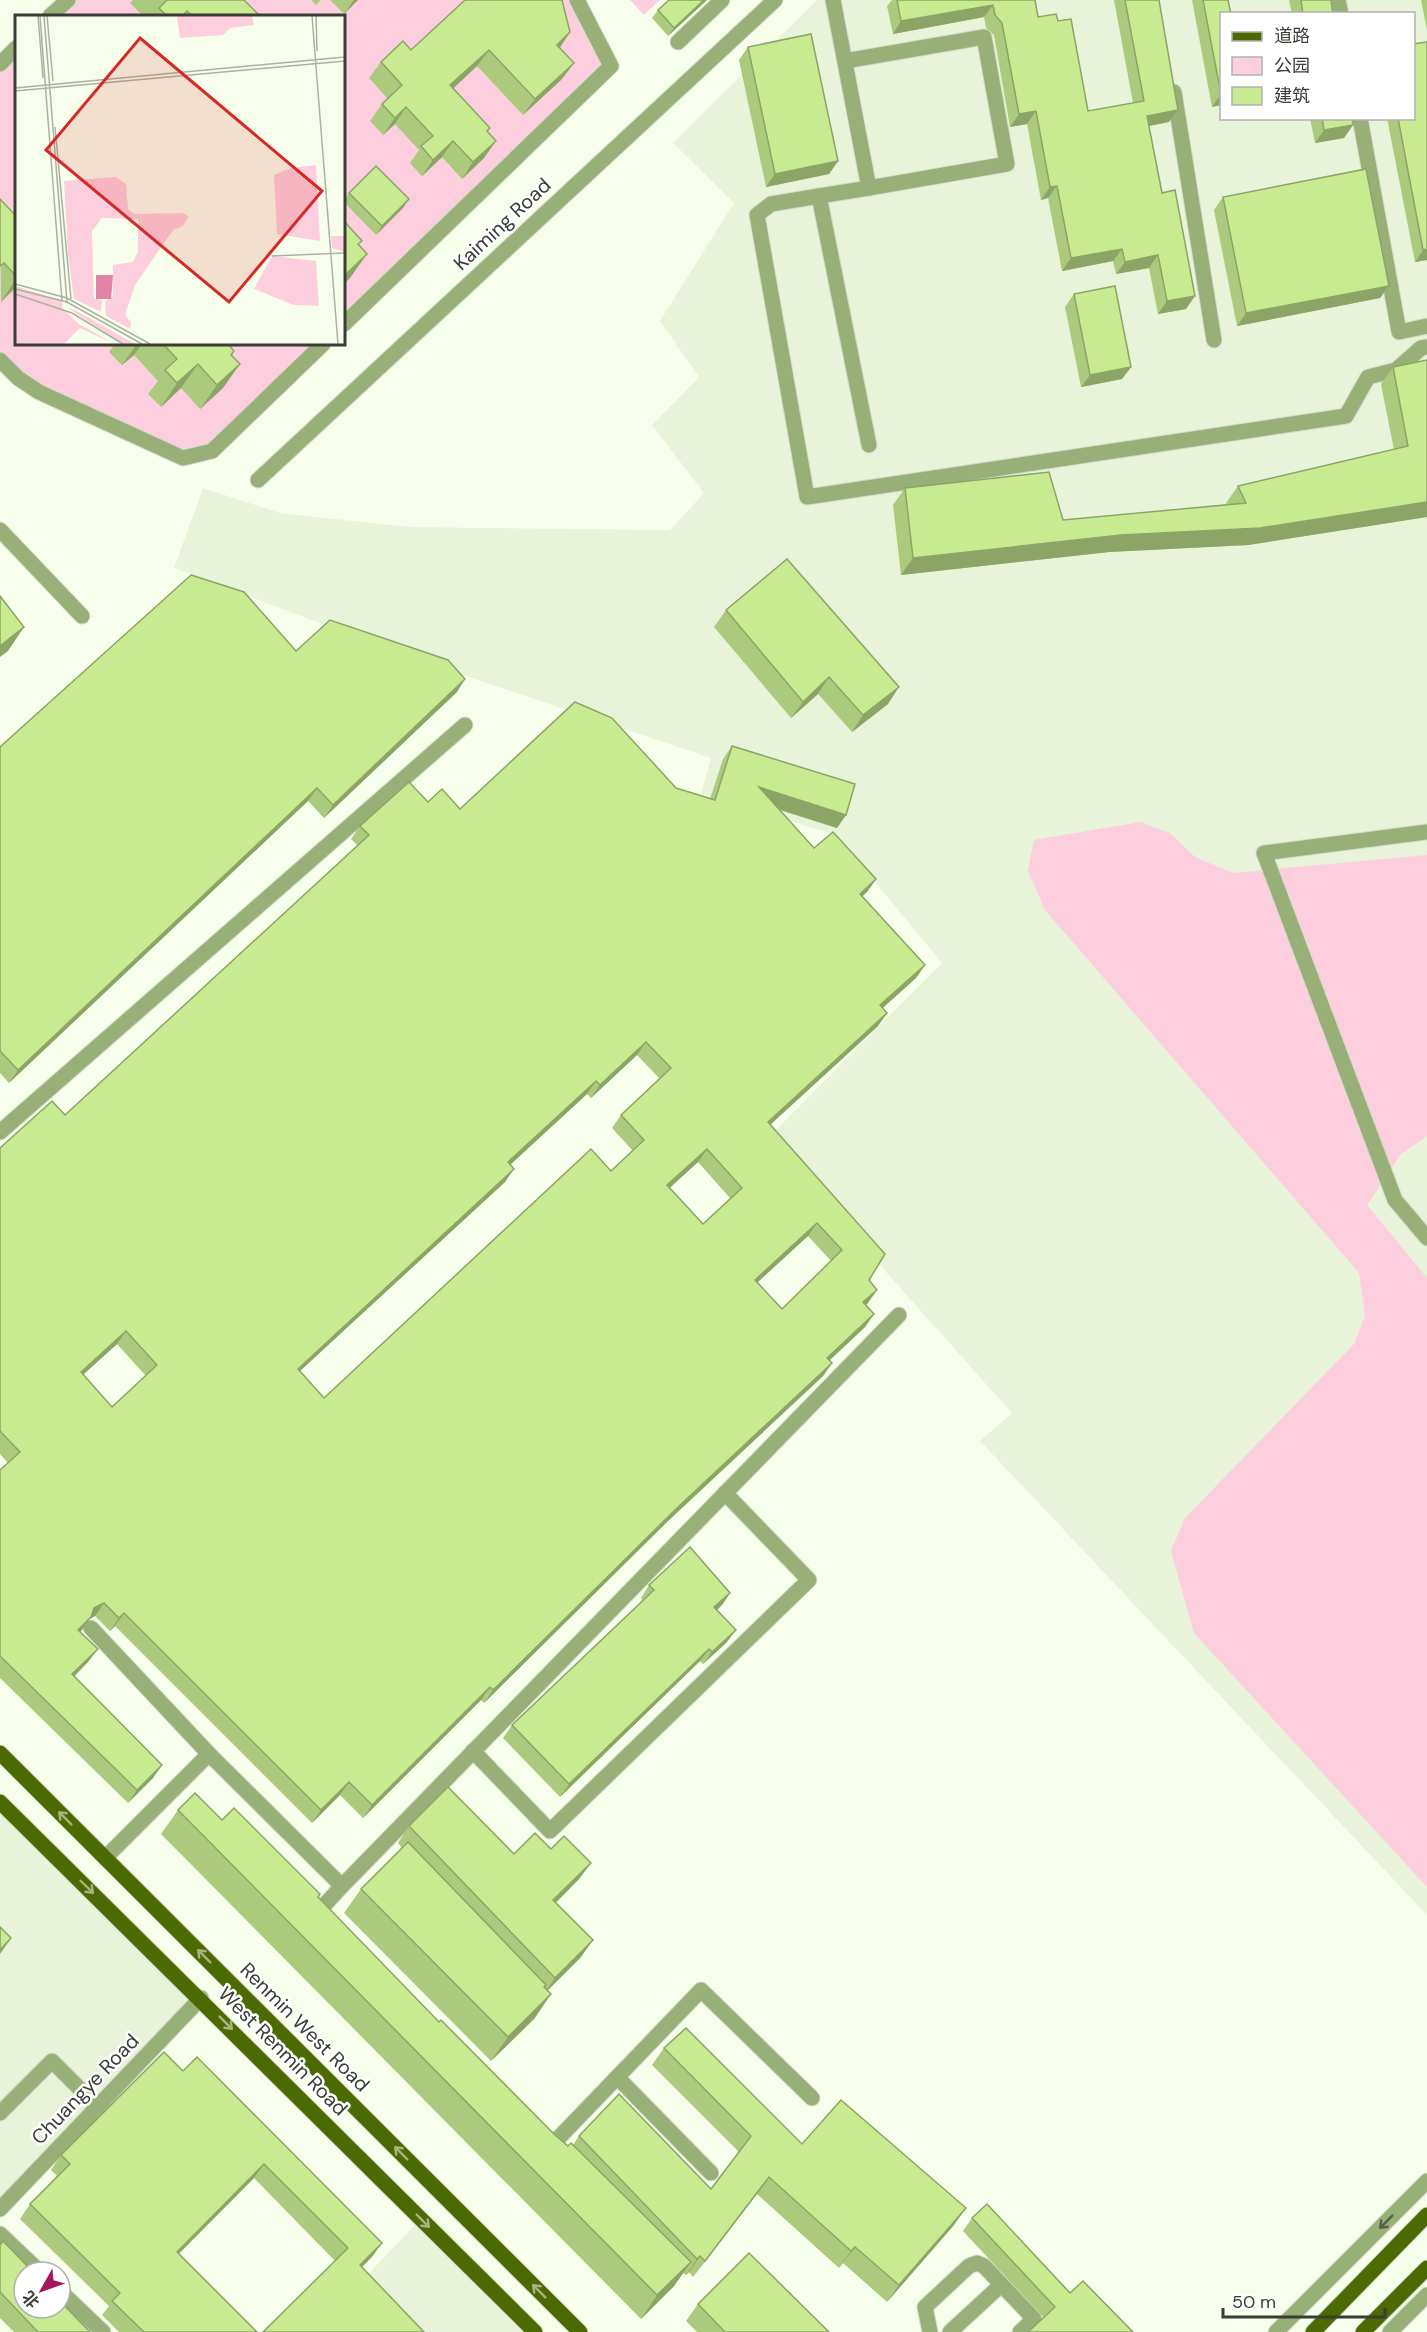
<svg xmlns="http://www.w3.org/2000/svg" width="1427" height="2332" font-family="'DM Sans','Noto Sans SC',sans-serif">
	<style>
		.built { fill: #e8f3da; fill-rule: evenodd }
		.green { fill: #fdcedd }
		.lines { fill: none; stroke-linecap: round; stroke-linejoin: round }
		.minor-casing { stroke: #d5dccb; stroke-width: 17 }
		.major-casing { stroke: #d5dccb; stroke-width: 17 }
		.minor { stroke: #98af77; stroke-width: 15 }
		.major { stroke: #4d6a02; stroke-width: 15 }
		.wall { fill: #acca7e; fill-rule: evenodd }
		.shaded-wall { fill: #8ca466 }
		.building { fill: #c8eb92; stroke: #8ca466; stroke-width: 1.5; fill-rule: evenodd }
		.oneway { stroke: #a6b480 }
		.oneway2 { stroke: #565f4a }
		.labels { text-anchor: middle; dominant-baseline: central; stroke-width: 5; stroke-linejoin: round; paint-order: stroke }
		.street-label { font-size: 20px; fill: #3a3d36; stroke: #fff }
		.inset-road { fill: none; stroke: #abb1a3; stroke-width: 1.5 }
		.view { fill: #d62828; fill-opacity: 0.15; stroke: #d62828; stroke-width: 3 }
		.inset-edge { fill: none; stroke: #3a3d36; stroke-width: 3 }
	</style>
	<rect width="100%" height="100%" fill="#f7ffec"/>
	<g class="built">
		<path d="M817,0H1427V1915L980,1441L1012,1413L767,1139L942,963L836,835L701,794L711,758L415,659L174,568L203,488L280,513L408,527L670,530L704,493L652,425L699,377L660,321L734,203L673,143ZM1222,14H1414V118H1222Z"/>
		<polygon points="0,1802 201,1998 0,2209"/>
		<polygon points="415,2225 523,2332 323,2332 318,2327"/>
	</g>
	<g class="green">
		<polygon points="68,0 577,0 611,66 344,324 344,16 51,16"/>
		<polygon points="630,0 660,0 644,15"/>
		<polygon points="16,48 16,344 323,344 212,451 183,458 39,392 0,360 0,64"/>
		<polygon points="1141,822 1171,834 1195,857 1233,873 1427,855 1427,1136 1401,1154 1367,1205 1427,1278 1427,1887 1194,1633 1171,1551 1185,1518 1354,1344 1365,1316 1359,1273 1045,910 1028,871 1034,840"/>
	</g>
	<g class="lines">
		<g class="minor-casing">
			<g id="minor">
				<polyline points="833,0 869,188 1007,164 984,37 845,61"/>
				<polyline points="1338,0 1341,14"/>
				<polyline points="50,16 68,0"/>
				<polyline points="678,42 722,0"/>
				<polyline points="0,64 16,48"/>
				<polyline points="1174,92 1214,340"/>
				<polyline points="1360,118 1399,332 1427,326"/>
				<polyline points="819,196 771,204 757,215 807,497 1346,416 1368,377 1396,370 1421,348 1427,347"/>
				<polyline points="344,324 611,66 577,0"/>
				<polyline points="0,360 18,378 39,392 183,458 212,451 323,344"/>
				<polyline points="869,445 819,196 869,188"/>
				<polyline points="258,480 775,0"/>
				<polyline points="0,530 82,616"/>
				<polyline points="1427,832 1264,853 1395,1200 1427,1238"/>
				<polyline points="0,1132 465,725"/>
				<polyline points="91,1628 209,1754"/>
				<polyline points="473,1751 550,1831 809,1580 725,1493"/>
				<polyline points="105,1858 209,1754 342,1886 899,1315"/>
				<polyline points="326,1919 318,1912 342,1886"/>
				<polyline points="617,2077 711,2173"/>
				<polyline points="0,2113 52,2061 98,2107"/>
				<polyline points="549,2148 701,1990 812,2098"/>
				<polyline points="0,2209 201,1998"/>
				<polyline points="0,2234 40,2272"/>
				<polyline points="60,2291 103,2332"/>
				<polyline points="930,2332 925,2307 969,2266 977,2263 984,2266 1034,2319 1020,2332"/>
				<polyline points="950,2332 1001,2285"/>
				<polyline points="1276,2332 1427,2181"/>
				<polyline points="1390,2332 1427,2295"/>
			</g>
		</g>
		<g class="major-casing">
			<g id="major">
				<polyline points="0,1753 580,2332"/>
				<polyline points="0,1802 535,2332"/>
				<polyline points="1313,2332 1427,2215"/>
				<polyline points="1363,2332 1427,2268"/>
			</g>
		</g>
		<use href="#minor" class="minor"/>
		<use href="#major" class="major"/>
	</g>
	<g class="wall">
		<polygon points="133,0 244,0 260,16 143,16 130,3"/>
		<polygon points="311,0 321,0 316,5"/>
		<polygon points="330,0 358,0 344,14"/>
		<polygon points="669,0 707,0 668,36 652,18 658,10"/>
		<polygon points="892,0 1035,0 1038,17 1058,21 1088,111 1133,103 1114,0 1159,0 1169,122 1149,126 1186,309 1158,314 1149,268 1116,274 1113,261 1062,271 1048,198 1041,200 1027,124 1010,127 994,35 986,28 984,17 893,34 887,6"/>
		<polygon points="1192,0 1228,0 1221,105 1212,107"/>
		<polygon points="1289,0 1331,0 1333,14 1292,14"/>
		<polygon points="1421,0 1427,0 1427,30"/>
		<polygon points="570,32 560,47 562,79 523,115 477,66 453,88 487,132 484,158 462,179 442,157 422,176 410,163 419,150 395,124 383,135 370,121 382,104 388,99 369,78 381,62 411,50"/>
		<polygon points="748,47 838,161 829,174 766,187 739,60"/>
		<polygon points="1310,118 1352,118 1353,125 1344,138 1315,143"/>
		<polygon points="1387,118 1413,118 1427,260 1415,262"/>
		<polygon points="349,193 403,208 376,235 344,202 344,200"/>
		<polygon points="1223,197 1389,286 1380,298 1237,326 1214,210"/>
		<polygon points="0,199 16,216 16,287 1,302"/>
		<polygon points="1074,294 1131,367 1122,379 1081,387 1065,307"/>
		<polygon points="115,344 228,344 234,351 232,355 223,388 200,409 181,388 161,407 148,394 158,381 134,355 122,365 109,352"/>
		<polygon points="1393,367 1427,517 1248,545 1109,552 901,575 893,505 905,488 1063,520 1227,505 1226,503 1238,486 1394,450 1381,384"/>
		<polygon points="726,610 888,704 852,732 818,694 791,718 714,627"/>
		<polygon points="296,651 457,692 324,818 308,801 9,1083 0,1073 0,747"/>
		<path d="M732,746L846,815L837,828L779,810L814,848L876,879L867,892L862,896L925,965L916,978L883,1008L887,1013L878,1026L770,1125L869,1280L868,1303L866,1305L874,1314L865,1327L829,1361L832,1363L823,1376L668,1521L484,1703L481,1700L363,1818L340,1795L312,1823L115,1626L110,1631L95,1616L89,1619L80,1632L88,1662L74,1677L162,1765L153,1778L128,1803L0,1678V1470L8,1463L0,1454V1148L65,1115L358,846L351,839L360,826L428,802L460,809L676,788L710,799L723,759ZM637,1055L660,1079L621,1115L612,1128L633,1151L611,1171L324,1398L300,1371L505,1182L510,1165L587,1094L591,1098ZM698,1162L730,1198L703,1224L670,1188ZM808,1236L831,1261L782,1309L757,1282ZM117,1344L146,1376L112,1407L83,1374Z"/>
		<polygon points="649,1585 730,1593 722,1605 717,1610 727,1642 703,1664 700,1661 560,1797 503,1738 512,1725 643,1601 641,1598"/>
		<polygon points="178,1810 222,1820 318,1897 439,2022 555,2135 568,2146 573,2145 579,2136 711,2189 739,2152 652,2065 664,2048 802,2144 954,2225 887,2302 843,2263 839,2268 757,2194 693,2277 689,2272 686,2275 683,2273 674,2286 641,2319 161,1834"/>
		<polygon points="409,1826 514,1854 551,1849 591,1863 579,1879 556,1903 581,1957 547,1991 551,1994 534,2019 491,2061 344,1913 361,1889 402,1848 398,1843"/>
		<polygon points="164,2052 372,2257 335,2261 254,2178 179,2254 257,2332 119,2332 102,2315 109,2306 20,2219 30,2204 57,2176 51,2170 61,2155"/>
		<polygon points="972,2218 1070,2293 1044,2318 963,2231"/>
		<polygon points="0,2245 90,2332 14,2332 0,2318"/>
		<polygon points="698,2304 829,2332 697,2332 686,2321"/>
	</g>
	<g class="shaded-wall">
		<polygon points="354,0 358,0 344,14"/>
		<polygon points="704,0 707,0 668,36 674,28"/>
		<polygon points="993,5 984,17 893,34 901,21"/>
		<polygon points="570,32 559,49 557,45"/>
		<polygon points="489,50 477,66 439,102 450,85"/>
		<polygon points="574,63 562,79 523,115 535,99"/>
		<polygon points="1221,94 1221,105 1212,107"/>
		<polygon points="406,107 395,124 383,135 395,118"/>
		<polygon points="1178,110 1169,122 1138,128 1147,116"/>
		<polygon points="1036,111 1027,124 1010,127 1019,114"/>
		<polygon points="1353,125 1344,138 1315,143 1324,130"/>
		<polygon points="453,141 442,157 422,176 433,160"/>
		<polygon points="496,141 484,158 462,179 473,162"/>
		<polygon points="838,161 829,174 766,187 775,174"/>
		<polygon points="1057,186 1048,198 1041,200 1050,187"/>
		<polygon points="409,199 403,208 376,235 382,226"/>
		<polygon points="1122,249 1113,261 1062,271 1071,258"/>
		<polygon points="1427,249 1427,260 1415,262 1423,250"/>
		<polygon points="367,254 350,278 344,284 344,277 345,275"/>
		<polygon points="1158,255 1149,268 1116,274 1125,262"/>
		<polygon points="16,279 16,287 1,302"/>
		<polygon points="1389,286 1380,298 1237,326 1246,313"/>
		<polygon points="1195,296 1186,309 1158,314 1167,301"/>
		<polygon points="137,344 142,344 134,355 122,365"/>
		<polygon points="198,364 181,388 161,407 177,383"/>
		<polygon points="240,364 223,388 200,409 217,385"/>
		<polygon points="1131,367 1122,379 1081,387 1090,375"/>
		<polygon points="1427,502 1427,517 1248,545 1109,552 901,575 913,558"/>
		<polygon points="24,627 8,651 0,657 0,646"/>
		<polygon points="829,677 818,694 791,718 803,702"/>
		<polygon points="465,679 457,692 324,818 333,805"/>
		<polygon points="899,687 888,704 852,732 863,715"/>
		<polygon points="759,787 846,815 837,828 750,800"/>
		<polygon points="317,788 308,801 9,1083 18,1070"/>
		<polygon points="876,879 867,892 851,907 860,894"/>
		<polygon points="925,965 916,978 871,1018 880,1005"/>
		<polygon points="887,1013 878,1026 759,1135 768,1122"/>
		<polygon points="646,1042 637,1055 591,1098 600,1085"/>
		<polygon points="596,1081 587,1094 499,1175 508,1162"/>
		<polygon points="707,1149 698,1162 658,1198 667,1185"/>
		<polygon points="514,1169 505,1182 288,1382 298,1369"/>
		<polygon points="817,1223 808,1236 746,1293 755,1280"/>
		<polygon points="877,1290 868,1303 854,1315 863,1302"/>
		<polygon points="874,1314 865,1327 818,1371 827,1358"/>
		<polygon points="126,1331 117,1344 72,1385 81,1372"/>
		<polygon points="832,1363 823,1376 668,1521 484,1703 493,1690 677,1508"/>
		<polygon points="730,1593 722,1605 706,1620 714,1607"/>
		<polygon points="104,1603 95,1616 89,1619 82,1630 69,1643 94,1608"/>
		<polygon points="124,1613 115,1626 110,1631 119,1618"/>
		<polygon points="736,1630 727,1642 703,1664 712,1652"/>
		<polygon points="98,1649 88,1662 63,1687 72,1674"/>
		<polygon points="709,1649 700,1661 560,1797 569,1784"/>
		<polygon points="490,1687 481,1700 363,1818 372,1805"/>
		<polygon points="162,1765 153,1778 128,1803 137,1790"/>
		<polygon points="349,1782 340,1795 312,1823 321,1810"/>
		<polygon points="591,1863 579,1879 541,1917 553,1900"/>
		<polygon points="11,1938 0,1954 0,1950"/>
		<polygon points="593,1940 581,1957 543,1995 555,1978"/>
		<polygon points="551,1994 534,2019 491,2061 508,2037"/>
		<polygon points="264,2164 254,2178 166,2266 177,2252"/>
		<polygon points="769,2177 757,2194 693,2277 705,2261"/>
		<polygon points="966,2208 954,2225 887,2302 899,2285"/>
		<polygon points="382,2243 372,2257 350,2279 360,2265"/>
		<polygon points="855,2247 843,2263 839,2268 851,2251"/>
		<polygon points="700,2256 689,2272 686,2275 697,2259"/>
		<polygon points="691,2262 674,2286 641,2319 657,2295"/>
	</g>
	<g class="building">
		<polygon points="167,0 244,0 260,16 193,16 187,11 182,16 167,16 159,8"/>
		<polygon points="465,0 562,0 570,32 557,45 574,63 535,99 489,50 450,85 490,128 487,131 496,141 473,162 453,141 433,160 421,146 433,136 406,107 395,118 382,104 402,85 381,62 403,41 411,50"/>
		<polygon points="669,0 704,0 674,28 658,10"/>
		<polygon points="897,0 1035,0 1038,17 1056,14 1058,21 1071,19 1088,111 1144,101 1125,0 1159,0 1178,110 1147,116 1162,193 1175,190 1195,296 1167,301 1158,255 1125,262 1122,249 1071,258 1057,186 1050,187 1036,111 1019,114 1002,23 995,15 993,5 901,21"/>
		<polygon points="1203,0 1228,0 1231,14 1221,14 1221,94"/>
		<polygon points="1301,0 1331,0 1333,14 1303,14"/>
		<polygon points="811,34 838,161 775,174 748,47"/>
		<polygon points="1427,42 1427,249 1423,250 1398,118 1413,118 1413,44"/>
		<polygon points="1322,118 1352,118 1353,125 1324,130"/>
		<polygon points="376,166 409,199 382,226 349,193"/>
		<polygon points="1366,169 1389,286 1246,313 1223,197"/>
		<polygon points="0,199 16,216 16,276 4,263 0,266"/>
		<polygon points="344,221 362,241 358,244 367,254 345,275 344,273"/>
		<polygon points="1115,286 1131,367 1090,375 1074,294"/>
		<polygon points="163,344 228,344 234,351 231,355 240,364 217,385 198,364 177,383 165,370 177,359"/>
		<polygon points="1427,360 1427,502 1260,528 1121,535 913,558 905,488 1049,472 1063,520 1246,503 1238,486 1408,446 1393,367"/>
		<polygon points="787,559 899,687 863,715 829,677 803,702 726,610"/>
		<polygon points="191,575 244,592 296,651 330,620 448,660 465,679 333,805 317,788 18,1070 0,1051 0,747"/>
		<polygon points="0,596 24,627 0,646"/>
		<path d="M575,702L612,718L676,788L715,800L732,746L855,784L846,815L759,787L814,848L833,832L876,879L860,894L925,965L880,1005L887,1013L768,1122L885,1254L869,1280L877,1290L863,1302L874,1314L827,1358L832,1363L677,1508L493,1690L490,1687L372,1805L349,1782L321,1810L124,1613L119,1618L104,1603L94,1608L91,1617L78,1630L98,1649L72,1674L162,1765L137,1790L0,1656V1470L20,1452L0,1431V1148L52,1101L65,1115L369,835L360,826L409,782L428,802L442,789L460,809ZM646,1042L671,1068L621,1115L644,1140L611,1171L591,1149L324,1398L298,1369L514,1169L508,1162L596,1081L600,1085ZM707,1149L742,1188L703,1224L667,1185ZM817,1223L842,1250L782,1309L755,1280ZM126,1331L157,1365L112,1407L81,1372Z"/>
		<polygon points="690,1547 730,1593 714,1607 736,1630 712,1652 709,1649 569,1784 512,1725 654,1590 649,1585"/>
		<polygon points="448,1787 514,1854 535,1833 551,1849 564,1836 591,1863 553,1900 593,1940 555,1978 409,1826"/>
		<polygon points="195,1793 222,1820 234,1808 320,1894 318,1897 439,2022 441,2020 555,2135 568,2146 571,2143 691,2262 657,2295 178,1810"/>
		<polygon points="408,1842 546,1985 544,1987 551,1994 508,2037 361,1889"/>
		<polygon points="0,1927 11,1938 0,1950"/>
		<polygon points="686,2028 802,2144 841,2100 966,2208 899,2285 855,2247 851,2251 769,2177 705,2261 700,2256 697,2259 579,2136 619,2094 711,2189 751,2136 664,2048"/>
		<polygon points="164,2052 183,2071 197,2057 382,2243 360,2265 424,2332 263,2332 348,2248 264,2164 177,2252 257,2332 144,2332 112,2301 120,2293 30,2204 70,2164 61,2155"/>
		<polygon points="987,2204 1070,2293 1083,2281 1133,2332 1028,2332 1055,2307 972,2218"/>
		<polygon points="3,2241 33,2272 24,2272 24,2308 60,2308 60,2301 90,2332 38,2332 0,2292 0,2245"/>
		<polygon points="749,2253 829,2332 725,2332 698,2304"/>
	</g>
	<defs><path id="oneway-shaft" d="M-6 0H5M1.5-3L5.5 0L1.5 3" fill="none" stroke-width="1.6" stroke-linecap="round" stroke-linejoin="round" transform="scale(1.5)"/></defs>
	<g class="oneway">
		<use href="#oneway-shaft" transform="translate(65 1818) rotate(-135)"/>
		<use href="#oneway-shaft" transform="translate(87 1887) rotate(44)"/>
		<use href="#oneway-shaft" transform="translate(204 1956) rotate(-135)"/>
		<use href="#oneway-shaft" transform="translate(226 2023) rotate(45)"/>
		<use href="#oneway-shaft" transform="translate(401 2153) rotate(-135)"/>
		<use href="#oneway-shaft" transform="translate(423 2221) rotate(45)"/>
		<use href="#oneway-shaft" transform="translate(539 2291) rotate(-135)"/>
	</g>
	<use class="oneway2" href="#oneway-shaft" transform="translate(1386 2222) rotate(135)"/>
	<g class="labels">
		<g class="street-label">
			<text transform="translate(502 224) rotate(-43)">Kaiming Road</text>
			<text transform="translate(305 2027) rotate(45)">Renmin West Road</text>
			<text transform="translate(283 2051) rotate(45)">West Renmin Road</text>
			<text transform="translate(85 2089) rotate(-46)">Chuangye Road</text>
		</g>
	</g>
	<g transform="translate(15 15)">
		<rect width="330" height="330" fill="#f7ffec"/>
		<path d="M162,1H237L239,10L215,13L208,20L165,23ZM301,150L305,226L262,219L259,160L276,153ZM101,162L111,169L113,194L119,199L168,198L174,202L168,211L158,215L120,270L110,300L116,307L115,314L91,301L90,287L98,281V250L118,247L123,237V204L87,203L77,216L79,283L87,286L86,297L59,284L53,239L49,166ZM316,221H330V237L317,233ZM257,241L301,246L304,291L279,290L239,274ZM0,271L47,286V293L64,309L100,329L65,313L49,329H0ZM53,293L60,295L120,329H108Z" fill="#fdcedd"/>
		<path d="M81,260H98L96,284H81Z" fill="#e183a4"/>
		<path class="inset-road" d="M23,1L28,63M25,1L47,286M29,1L52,287M32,1L38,66M297,1L323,329M301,1L302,36M0,73L330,42M0,76L330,46M40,112L56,284M257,241L330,238M0,269L52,283L135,329M0,274L52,287L127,329M0,279L57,298L108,329"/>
		<path class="view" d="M125,23L307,176L214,287L31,135Z"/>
		<rect width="330" height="330" class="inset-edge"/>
	</g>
	<rect x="1220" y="12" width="195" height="108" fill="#ffffff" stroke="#b0b1af" stroke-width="1.5"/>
	<rect x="1232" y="32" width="30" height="9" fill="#4d6a02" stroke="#b0b1af" stroke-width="1.5"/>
	<text x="1274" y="42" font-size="18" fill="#3a3d36">道路</text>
	<rect x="1232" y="57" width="30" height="18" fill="#fdcedd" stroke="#b0b1af" stroke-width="1.5"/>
	<text x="1274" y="72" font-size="18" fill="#3a3d36">公园</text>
	<rect x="1232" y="87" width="30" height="18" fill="#c8eb92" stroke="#b0b1af" stroke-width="1.5"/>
	<text x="1274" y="102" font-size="18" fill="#3a3d36">建筑</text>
	<g transform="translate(42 2290) rotate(230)"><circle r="28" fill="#ffffff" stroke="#b0b1af" stroke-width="1.5"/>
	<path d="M0-4.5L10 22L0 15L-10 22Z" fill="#a4175c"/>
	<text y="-9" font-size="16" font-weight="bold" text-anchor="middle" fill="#3a3d36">北</text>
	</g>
	<path d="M1223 2308v9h162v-9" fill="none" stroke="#3a3d36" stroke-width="3"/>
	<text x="1232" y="2308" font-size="18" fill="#3a3d36" stroke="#ffffff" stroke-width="4.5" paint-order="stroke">50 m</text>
</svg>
